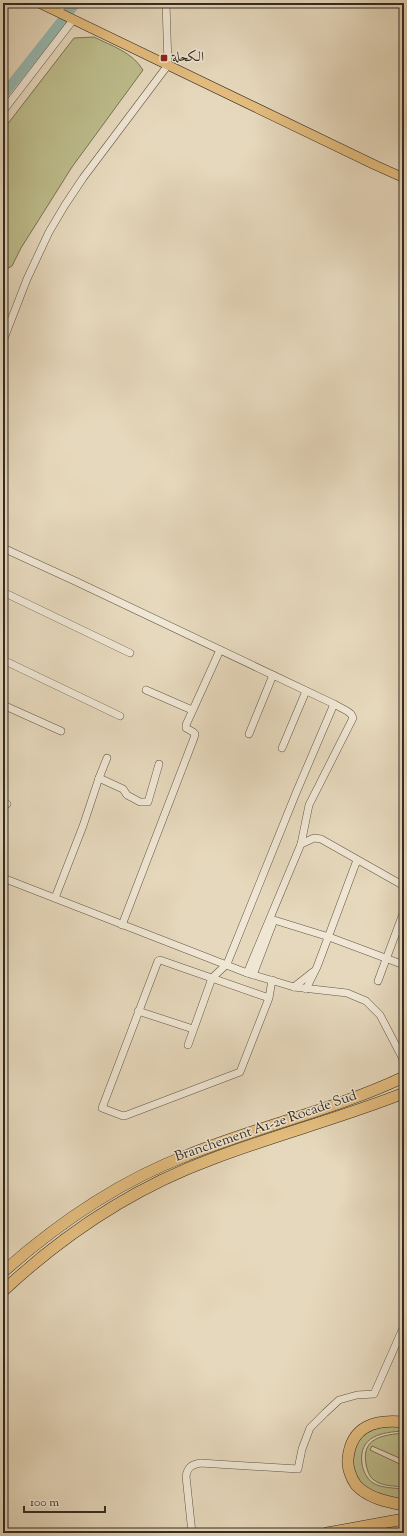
<svg xmlns="http://www.w3.org/2000/svg" width="407" height="1536" font-family="'Sorts Mill Goudy',Amiri,serif">
	<style>
		.green { fill: #bdbc8b; stroke: #787456 }
		.lines { fill: none; stroke-linecap: round; stroke-linejoin: round }
		.river { stroke: #96b9b1; stroke-width: 10 }
		.minor-casing { stroke: #5f5648; stroke-width: 8 }
		.major-casing { stroke: #322b21; stroke-width: 10 }
		.highway-casing { stroke: #322b21; stroke-width: 12 }
		.minor { stroke: #efe6d3; stroke-width: 7 }
		.major { stroke: #e3bc7e; stroke-width: 9 }
		.highway { stroke: #e3bc7e; stroke-width: 11 }
		.poi-dot { fill: #8f2418; stroke: #efe6d3; stroke-width: 1.5 }
		.labels { text-anchor: middle; dominant-baseline: central; stroke-width: 3; stroke-linejoin: round; paint-order: stroke }
		.poi-label { font-size: 14px; fill: #322b21; stroke: #efe6d3; text-anchor: start }
		.street-label { font-size: 14px; fill: #322b21; stroke: #efe6d3 }
	</style>
	<rect width="100%" height="100%" fill="#e6d8bc"/>
	<filter id="stains"><feTurbulence type="fractalNoise" baseFrequency=".005" numOctaves="4"/><feColorMatrix values="0 0 0 0 .2 0 0 0 0 .09 0 0 0 0 .02 0 0 0 .5 -.17"/></filter>
	<radialGradient id="worn" r=".72"><stop offset=".6" stop-color="#630" stop-opacity="0"/><stop offset="1" stop-color="#630" stop-opacity=".3"/></radialGradient>
	<g class="green">
		<path d="M94,37C112,46 132,52 143,70L72,167L21,248L12,266L3,271V130L74,38Z"/>
		<path d="M404,1426V1431C382,1432 358,1436 362,1464C363,1471 367,1479 373,1483C381,1488 395,1488 404,1489V1502L377,1494L359,1482L352,1465L356,1442L362,1435L379,1427Z"/>
		<path d="M404,1433V1460L372,1446L370,1450L404,1466V1487C395,1486 381,1486 374,1480C369,1477 367,1469 366,1464C361,1437 384,1435 404,1433Z"/>
	</g>
	<g class="lines">
		<polyline class="river" points="3,95 76,3"/>
		<g class="minor-casing">
			<g id="minor">
				<polyline points="56,11 66,3"/>
				<polyline points="3,111 73,20"/>
				<polyline points="3,341 27,279 49,232 65,205 83,178 168,65 166,3"/>
				<polyline points="3,548 75,581 334,704 347,711 351,714 353,718 309,805 301,844 247,973"/>
				<polyline points="3,592 130,653"/>
				<polyline points="3,660 120,716"/>
				<polyline points="146,690 192,710"/>
				<polyline points="3,705 61,731"/>
				<polyline points="249,734 273,675"/>
				<polyline points="282,748 306,691"/>
				<polyline points="99,778 123,789 127,795 140,802 148,802 159,764"/>
				<polyline points="3,802 7,804"/>
				<polyline points="301,844 314,838 321,839 404,886"/>
				<polyline points="3,878 247,973 294,987 347,993 366,1001 380,1015 404,1061"/>
				<polyline points="55,898 83,826 99,778 107,758"/>
				<polyline points="122,925 194,738 195,734 193,732 186,728 186,725 220,650"/>
				<polyline points="253,975 274,920 329,937 404,965"/>
				<polyline points="378,981 404,911"/>
				<polyline points="294,987 313,972"/>
				<polyline points="306,989 317,967 357,860"/>
				<polyline points="269,998 160,960 158,961 102,1108 123,1116 127,1115 240,1072 269,998 272,980"/>
				<polyline points="138,1011 193,1029"/>
				<polyline points="188,1045 212,978 227,964 296,793 334,704"/>
				<path d="M192,1533L186,1476C188,1467 191,1465 200,1463L298,1469L302,1449L310,1428L325,1413L339,1400L357,1395L374,1394L404,1326"/>
			</g>
		</g>
		<g class="major-casing">
			<polyline id="major" points="39,3 375,165 404,178"/>
		</g>
		<g class="highway-casing">
			<g id="highway">
				<path d="M3,1272C57,1224 120,1181 188,1155C259,1126 334,1110 404,1077"/>
				<path d="M3,1291C64,1234 133,1188 212,1159C275,1135 341,1118 404,1093"/>
				<path d="M404,1422C375,1419 351,1426 348,1459C347,1467 351,1478 356,1485C368,1498 387,1502 404,1505"/>
				<polyline points="327,1533 404,1519"/>
			</g>
		</g>
		<use href="#minor" class="minor"/>
		<use href="#major" class="major"/>
		<use href="#highway" class="highway"/>
	</g>
	<rect class="poi-dot" x="160" y="54" width="8" height="8" rx="2"/>
	<g class="labels">
		<g class="poi-label">
			<text x="172" y="58">الكحلة</text>
		</g>
		<g class="street-label">
			<text transform="translate(266 1127) rotate(-19)">Branchement A1-2e Rocade Sud</text>
		</g>
	</g>
	<rect width="407" height="1536" fill="none" stroke="#e6d8bc" stroke-width="16"/>
	<rect x="4" y="4" width="399" height="1528" fill="none" stroke="#322b21" stroke-width="2"/>
	<rect x="8" y="8" width="391" height="1520" fill="none" stroke="#322b21"/>
	<path d="M24 1506v6h81v-6" fill="none" stroke="#322b21" stroke-width="2"/>
	<text x="30" y="1506" font-size="12" fill="#322b21" stroke="#efe6d3" stroke-width="3" paint-order="stroke">100 m</text>
	<rect width="100%" height="100%" filter="url(#stains)"/>
	<rect width="100%" height="100%" fill="url(#worn)"/>
</svg>
